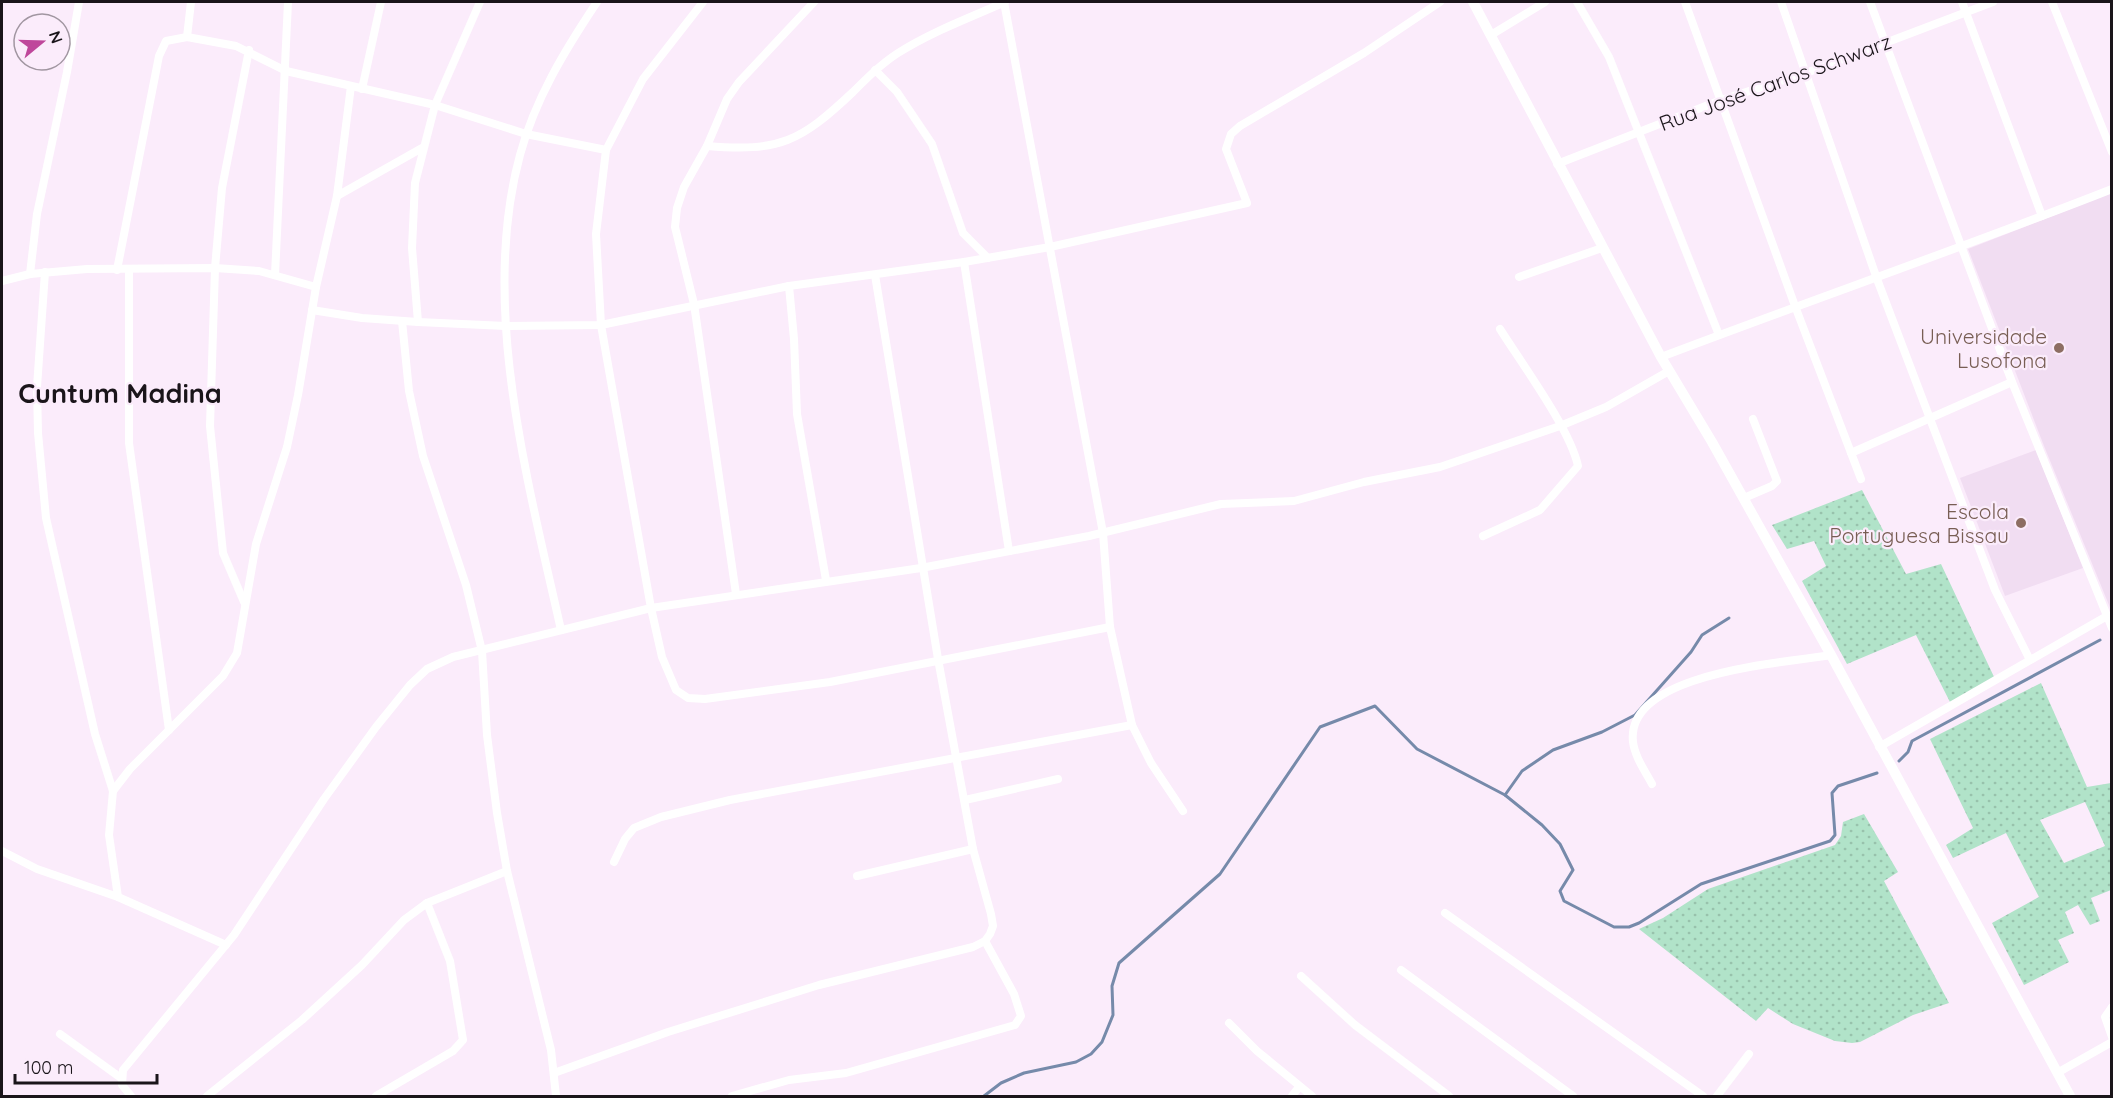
<svg xmlns="http://www.w3.org/2000/svg" width="2113" height="1098" font-family="Quicksand,sans-serif">
	<style>
		.built { fill: #f1ddf2 }
		.garden { fill: url(#garden-dots); fill-rule: evenodd }
		.lines { fill: none; stroke-linecap: round; stroke-linejoin: round }
		.stream { stroke: #768aaa; stroke-width: 3 }
		.minor { stroke: #fff; stroke-width: 8 }
		.secondary { stroke: #fff; stroke-width: 10 }
		.education-dot { fill: #8d6e63; stroke: #fbecfb; stroke-width: 2 }
		.labels { text-anchor: middle; dominant-baseline: central; stroke-width: 4.5; stroke-linejoin: round; paint-order: stroke }
		.street-label { font-size: 21px; fill: #1a151a; stroke: #fbecfb }
		.education-label { font-size: 21px; fill: #785e54; stroke: #fbecfb; text-anchor: end }
		.district-label { font-size: 27px; font-weight: bold; fill: #1a151a; stroke: #fbecfb }
	</style>
	<defs>
		<pattern id="garden-dots" width="8" height="8" patternUnits="userSpaceOnUse" patternTransform="scale(1.5)"><rect width="8" height="8" fill="#b1e3c9"/><path d="M2 2h.1M6 6h.1" fill="none" stroke="#98c2ac" stroke-width="1.8" stroke-linecap="round"/></pattern>
	</defs>
	<rect width="100%" height="100%" fill="#fbecfb"/>
	<g class="built">
		<polygon points="2111,193 2111,610 2044,446 1968,249"/>
		<polygon points="2036,450 2083,568 2005,596 1960,478"/>
	</g>
	<g class="garden">
		<polygon points="1862,490 1906,574 1941,564 1995,679 1951,704 1916,635 1847,664 1802,581 1826,566 1814,541 1787,549 1772,525"/>
		<path d="M2041,683L2087,787L2111,783V890L2091,898L2100,921L2090,925L2078,905L2065,912L2074,933L2058,940L2069,962L2024,985L1992,923L2039,897L2006,833L1953,858L1946,845L1973,828L1930,739ZM2085,802L2105,846L2064,863L2040,820Z"/>
		<polygon points="1864,814 1898,872 1884,881 1949,1003 1913,1015 1860,1042 1852,1043 1835,1041 1793,1024 1768,1008 1756,1021 1639,929 1663,918 1708,889 1835,845 1841,836 1843,822"/>
	</g>
	<g class="lines">
		<g class="stream">
			<polyline points="1899,761 1908,752 1912,741 2100,640"/>
			<polyline points="1505,795 1522,771 1553,750 1602,732 1635,715 1691,652 1702,635 1729,618"/>
			<polyline points="984,1096 1001,1083 1024,1073 1076,1062 1091,1054 1102,1042 1113,1015 1112,986 1119,963 1220,874 1320,727 1375,706 1417,749 1505,795 1542,825 1560,844 1573,870 1560,891 1564,901 1614,927 1629,927 1639,923 1701,884 1830,841 1835,835 1832,793 1838,786 1877,773"/>
		</g>
		<g class="minor">
			<polyline points="703,2 643,79 606,150 596,234 601,325 651,608 662,657 676,690 688,698 705,699 830,682 1110,627"/>
			<polyline points="1004,2 1103,533 1110,627 1132,725 1151,763 1183,811"/>
			<polyline points="1577,2 1609,57 1719,335"/>
			<polyline points="1685,2 1795,306 1861,479"/>
			<polyline points="1781,2 1877,279 1995,590 2030,660"/>
			<polyline points="1870,2 2012,382 2112,628"/>
			<polyline points="1962,2 2042,216"/>
			<polyline points="2052,2 2112,152"/>
			<polyline points="1491,35 1545,2"/>
			<polyline points="187,37 191,2"/>
			<polyline points="875,70 897,92 932,144 963,233 988,258"/>
			<polyline points="362,89 381,2"/>
			<polyline points="707,146 727,99 739,82 814,2"/>
			<polyline points="1557,164 1721,100 1806,73 1993,2"/>
			<polyline points="337,196 422,148"/>
			<polyline points="964,262 1009,551"/>
			<polyline points="117,270 159,56 166,41 187,37 236,46 286,71 435,105 526,134 606,150"/>
			<polyline points="129,271 129,443 169,730"/>
			<polyline points="45,272 37,387 38,433 46,518 95,734 113,791 109,835 118,897 226,945"/>
			<polyline points="30,274 37,214 67,72 79,2"/>
			<polyline points="275,275 288,2"/>
			<polyline points="1519,277 1602,248"/>
			<polyline points="2,281 30,274 87,269 215,268 259,271 316,287"/>
			<polyline points="789,286 794,339 797,414 826,580"/>
			<polyline points="312,310 362,318 418,322 506,326 601,325 789,286 964,262 1050,247 1247,203 1226,149 1231,134 1240,126 1364,53 1440,2"/>
			<polyline points="402,321 409,391 423,456 466,585 482,651 487,735 497,813 507,871 551,1050 556,1096"/>
			<polyline points="418,322 412,248 415,183 435,105 480,2"/>
			<path d="M1661,357C1811,300 1962,248 2112,189"/>
			<polyline points="1851,453 2012,382"/>
			<polyline points="1744,498 1772,486 1777,481 1753,419"/>
			<path d="M1483,536L1540,510L1578,466C1570,429 1522,364 1500,329"/>
			<path d="M736,594L694,304L675,227L677,208L684,187L707,146C780,152 800,142 853,92C867,78 881,64 898,53C931,32 969,18 1005,2"/>
			<polyline points="244,602 223,553 210,426 215,268 222,188 249,50"/>
			<path d="M561,630C528,482 479,305 520,155C535,99 565,50 597,2"/>
			<polyline points="1879,747 2107,616"/>
			<path d="M1652,784C1645,771 1635,757 1633,742C1625,672 1785,663 1831,655"/>
			<polyline points="113,791 130,769 223,676 237,653 256,544 287,447 298,395 316,287 337,196 351,86"/>
			<polyline points="965,800 1058,779"/>
			<polyline points="2,851 37,869 118,897"/>
			<polyline points="614,862 625,839 634,828 661,817 730,800 1132,725"/>
			<polyline points="857,876 973,849"/>
			<polyline points="1445,913 1703,1096"/>
			<polyline points="1401,970 1573,1096"/>
			<polyline points="1301,976 1355,1025 1449,1096"/>
			<polyline points="2112,1007 2105,1017 2112,1037"/>
			<polyline points="1229,1023 1257,1051 1312,1096"/>
			<polyline points="60,1034 121,1078"/>
			<polyline points="554,1073 668,1032 819,985 973,947 985,941 990,934 993,926 991,914 973,849 938,659 875,275"/>
			<polyline points="2057,1073 2112,1042"/>
			<polyline points="131,1096 122,1085 123,1070 234,935 324,799 376,727 410,685 427,669 453,657 651,608 921,568 1089,536 1221,504 1294,501 1364,482 1440,467 1560,426 1606,407 1669,371"/>
			<polyline points="207,1096 302,1020 362,965 404,920 427,903 507,871"/>
			<polyline points="376,1096 453,1051 463,1040 450,961 427,903"/>
			<polyline points="732,1096 789,1080 846,1073 1015,1025 1021,1016 1014,994 985,941"/>
			<polyline points="1292,1096 1299,1087"/>
			<polyline points="1717,1096 1749,1054"/>
		</g>
		<polyline class="secondary" points="1473,2 1661,357 1712,442 1831,655 2070,1096"/>
	</g>
	<g class="education-dot">
		<circle cx="2059" cy="348" r="6"/>
		<circle cx="2021" cy="523" r="6"/>
	</g>
	<g class="labels">
		<g class="street-label">
			<text transform="translate(1775 82) rotate(-20)">Rua José Carlos Schwarz</text>
		</g>
		<g class="education-label">
			<text x="2047" y="336">Universidade<tspan x="2047" dy="24">Lusofona</tspan></text>
			<text x="2009" y="511">Escola<tspan x="2009" dy="24">Portuguesa Bissau</tspan></text>
		</g>
		<g class="district-label">
			<text x="120" y="393">Cuntum Madina</text>
		</g>
	</g>
	<rect width="2113" height="1098" fill="none" stroke="#1a151a" stroke-width="6"/>
	<g transform="translate(42 42) rotate(71)"><circle r="28" fill="#fbecfb" stroke="#a196a1" stroke-width="1.5"/>
	<path d="M0-4.5L10 22L0 15L-10 22Z" fill="#bf479b"/>
	<text y="-9" font-size="16" font-weight="bold" text-anchor="middle" fill="#1a151a">N</text>
	</g>
	<path d="M15 1074v9h142v-9" fill="none" stroke="#1a151a" stroke-width="3"/>
	<text x="24" y="1074" font-size="18" fill="#1a151a" stroke="#fbecfb" stroke-width="4.5" paint-order="stroke">100 m</text>
</svg>
